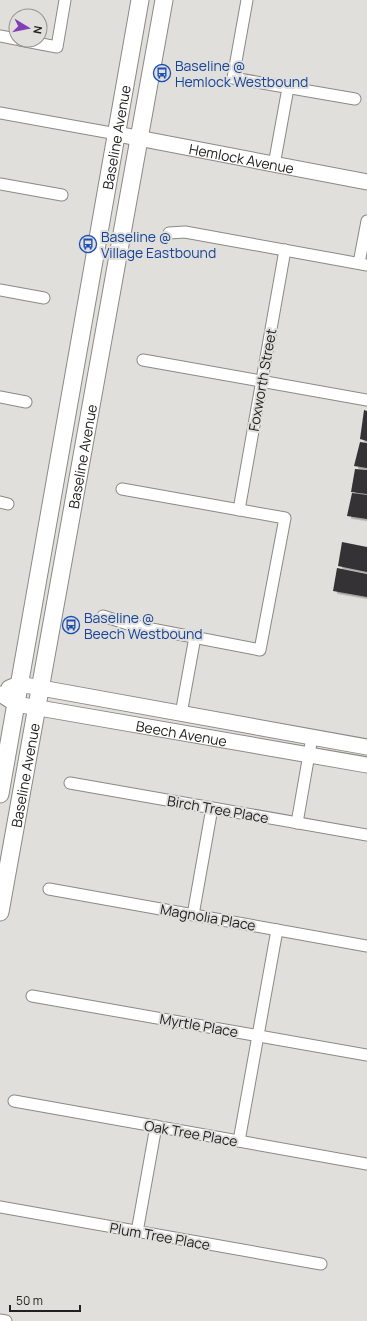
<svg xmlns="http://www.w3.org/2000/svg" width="367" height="1321" font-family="Manrope,sans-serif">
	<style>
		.building { fill: #353235; filter: url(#shadow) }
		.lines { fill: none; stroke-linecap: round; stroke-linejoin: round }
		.street-casing { stroke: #8b8985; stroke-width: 13 }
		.secondary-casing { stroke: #8b8985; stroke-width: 17 }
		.primary-casing { stroke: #8b8985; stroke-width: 19 }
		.street { stroke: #fff; stroke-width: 11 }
		.secondary { stroke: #fff; stroke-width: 15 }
		.primary { stroke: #fff; stroke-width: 17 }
		.labels { text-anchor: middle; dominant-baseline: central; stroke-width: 4; stroke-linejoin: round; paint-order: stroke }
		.transit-label { font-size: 14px; fill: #164399; stroke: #e1dfdb; text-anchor: start }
		.street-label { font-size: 14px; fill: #20201e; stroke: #e1dfdb }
	</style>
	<defs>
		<filter id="shadow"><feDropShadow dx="4" dy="2.5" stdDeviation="0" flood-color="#0004"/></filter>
	</defs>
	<rect width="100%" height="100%" fill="#e1dfdb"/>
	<g class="building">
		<polygon points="364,410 367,411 367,441 360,439"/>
		<polygon points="360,442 367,443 367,468 354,466"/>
		<polygon points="355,469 367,470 367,494 351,492"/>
		<polygon points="352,493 367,495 367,519 347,516"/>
		<polygon points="342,542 367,547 367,572 338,566"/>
		<polygon points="337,568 367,574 367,597 333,591"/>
	</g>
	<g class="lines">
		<g class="street-casing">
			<g id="street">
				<polyline points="247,0 233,78 355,99"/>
				<polyline points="0,36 16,39"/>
				<polyline points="20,40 57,47 65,0"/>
				<polyline points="0,113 117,134"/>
				<polyline points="274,165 288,88"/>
				<polyline points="0,184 62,195"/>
				<polyline points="169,233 185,232 367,265"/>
				<polyline points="359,263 367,221"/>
				<polyline points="0,290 44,298"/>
				<polyline points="143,360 367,400"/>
				<polyline points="0,397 26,402"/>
				<polyline points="0,502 8,504"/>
				<polyline points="239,510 285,250"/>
				<polyline points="103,616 131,625 260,650 285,518 122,489"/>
				<polyline points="181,714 195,637"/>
				<polyline points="70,783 367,835"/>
				<polyline points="297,823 312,737"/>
				<polyline points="49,889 367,946"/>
				<polyline points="193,915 212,808"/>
				<polyline points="32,996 367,1055"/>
				<polyline points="14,1101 367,1164"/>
				<polyline points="239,1141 277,930"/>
				<polyline points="0,1207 321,1264"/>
				<polyline points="137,1232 156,1126"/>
				<polyline points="0,1320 6,1321"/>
			</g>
		</g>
		<g class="secondary-casing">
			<g id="secondary">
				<path id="s1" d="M117,134L367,182"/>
				<polyline points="9,688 19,684 367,747"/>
				<path id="s2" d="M0,694L16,704L367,765"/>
			</g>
		</g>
		<g class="primary-casing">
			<g id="primary">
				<path id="s3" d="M0,794L140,0"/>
				<path id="s4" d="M0,912L164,0"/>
			</g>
		</g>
		<use href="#street" class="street"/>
		<use href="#secondary" class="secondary"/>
		<use href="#primary" class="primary"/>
	</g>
	<defs>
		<g id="bus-ring" transform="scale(0.9)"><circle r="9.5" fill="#e1dfdb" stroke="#1a4fb4" stroke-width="1.5"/><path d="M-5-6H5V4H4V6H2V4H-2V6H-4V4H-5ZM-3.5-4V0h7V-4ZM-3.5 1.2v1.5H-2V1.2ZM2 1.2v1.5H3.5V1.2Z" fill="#1a4fb4"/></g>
	</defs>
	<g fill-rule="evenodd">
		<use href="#bus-ring" x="162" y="73"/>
		<use href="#bus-ring" x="88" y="244"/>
		<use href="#bus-ring" x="71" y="625"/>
	</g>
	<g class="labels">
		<g class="transit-label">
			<text x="175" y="65">Baseline @<tspan x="175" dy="16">Hemlock Westbound</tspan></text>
			<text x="101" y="236">Baseline @<tspan x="101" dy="16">Village Eastbound</tspan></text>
			<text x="84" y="617">Baseline @<tspan x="84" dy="16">Beech Westbound</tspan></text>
		</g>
		<g class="street-label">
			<text stroke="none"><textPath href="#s3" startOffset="667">Baseline Avenue</textPath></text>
			<text stroke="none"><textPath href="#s1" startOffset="127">Hemlock Avenue</textPath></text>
			<text transform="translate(262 380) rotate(-80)">Foxworth Street</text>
			<text stroke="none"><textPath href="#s4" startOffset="463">Baseline Avenue</textPath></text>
			<text stroke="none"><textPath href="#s2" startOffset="187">Beech Avenue</textPath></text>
			<text stroke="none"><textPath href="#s4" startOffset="139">Baseline Avenue</textPath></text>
			<text transform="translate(218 809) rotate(10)">Birch Tree Place</text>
			<text transform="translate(208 917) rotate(10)">Magnolia Place</text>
			<text transform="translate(199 1025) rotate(10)">Myrtle Place</text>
			<text transform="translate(191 1133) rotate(10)">Oak Tree Place</text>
			<text transform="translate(160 1236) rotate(10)">Plum Tree Place</text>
		</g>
	</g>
	<g transform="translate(28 28) rotate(100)"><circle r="19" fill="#e1dfdb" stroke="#94938f"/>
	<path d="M0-3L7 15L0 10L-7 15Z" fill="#8140b5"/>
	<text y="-6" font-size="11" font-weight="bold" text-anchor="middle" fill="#20201e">N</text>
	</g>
	<path d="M10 1305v6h70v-6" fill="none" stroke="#20201e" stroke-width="2"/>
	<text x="16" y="1305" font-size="12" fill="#20201e" stroke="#e1dfdb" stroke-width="3" paint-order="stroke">50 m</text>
</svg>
